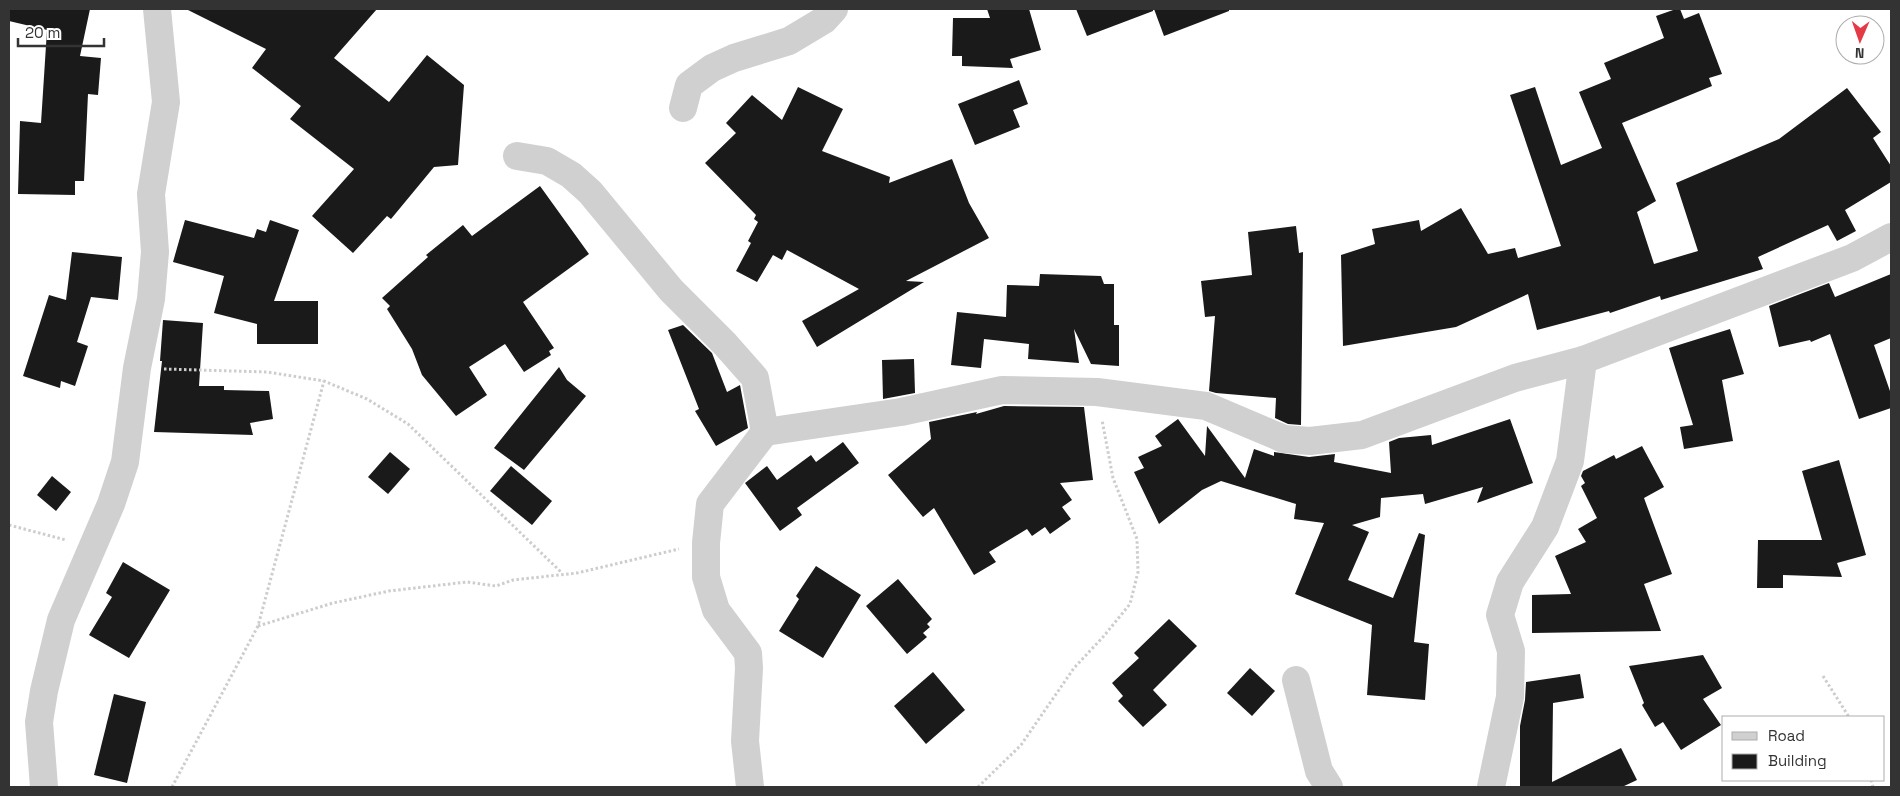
<svg xmlns="http://www.w3.org/2000/svg" width="1900" height="796" font-family="'Space Grotesk',sans-serif">
	<style>
		.building { fill: #1a1a1a }
		.lines { fill: none; stroke-linecap: round; stroke-linejoin: round }
		.path { stroke: #cdcdcd; stroke-width: 3; stroke-dasharray: 2.5 2.5; stroke-linecap: butt }
		.minor { stroke: #d0d0d0; stroke-width: 28 }
	</style>
	<rect width="100%" height="100%" fill="#fff"/>
	<g class="building">
		<polygon points="9,9 90,9 80,56 101,58 98,95 88,94 84,181 75,181 75,195 18,194 20,121 41,123 47,30 9,21"/>
		<polygon points="186,9 377,9 334,58 389,102 427,55 464,85 458,165 434,167 391,219 387,216 353,253 312,216 354,169 290,119 301,106 252,68 266,49"/>
		<polygon points="987,9 1029,9 1041,50 1010,59 1013,68 962,66 962,56 952,56 953,18 990,18"/>
		<polygon points="1076,9 1153,9 1153,11 1087,36"/>
		<polygon points="1154,9 1229,9 1229,11 1164,36"/>
		<polygon points="1676,9 1680,9 1684,19 1699,13 1722,74 1709,78 1712,86 1622,123 1656,201 1637,212 1654,264 1698,251 1676,183 1779,139 1847,88 1881,132 1873,138 1891,166 1891,182 1845,210 1856,231 1837,241 1828,225 1758,257 1763,269 1661,300 1660,296 1610,313 1609,311 1537,330 1528,294 1456,327 1343,346 1341,255 1375,244 1372,229 1419,220 1421,231 1461,208 1488,254 1515,248 1518,258 1561,246 1510,95 1535,87 1561,165 1602,148 1579,92 1611,79 1604,63 1664,38 1656,16"/>
		<polygon points="1019,80 1028,104 1013,110 1020,127 975,145 958,104"/>
		<polygon points="798,87 843,109 822,151 890,177 889,183 952,159 969,203 989,238 906,281 924,282 817,347 802,321 859,289 787,250 782,260 773,255 757,282 736,271 751,243 748,241 758,222 754,219 756,215 705,163 736,133 726,123 752,95 782,120"/>
		<polygon points="540,186 589,254 523,302 554,348 549,351 551,355 524,372 505,344 469,367 487,395 456,416 422,375 412,349 387,309 390,306 382,298 428,257 426,255 463,225 472,236"/>
		<polygon points="185,220 254,238 257,229 266,232 270,220 299,230 274,301 318,301 318,344 257,344 257,324 214,313 224,276 173,262"/>
		<polygon points="1296,226 1299,253 1303,252 1301,425 1288,424 1275,418 1276,398 1216,393 1209,391 1215,316 1205,317 1201,281 1252,275 1248,232"/>
		<polygon points="72,252 122,257 118,300 91,297 77,342 88,346 75,386 61,381 60,388 23,376 49,295 66,300"/>
		<polygon points="1040,274 1101,276 1104,284 1114,284 1114,325 1119,325 1119,366 1091,364 1074,329 1079,363 1028,359 1029,344 984,339 981,368 951,365 957,312 1006,317 1007,285 1039,286"/>
		<polygon points="1891,274 1891,338 1874,345 1891,394 1891,408 1859,419 1830,334 1811,342 1810,340 1779,347 1769,306 1829,283 1835,297"/>
		<polygon points="163,320 203,323 199,386 224,386 224,390 269,391 273,419 250,423 253,435 154,432 162,361 160,361"/>
		<polygon points="683,325 712,353 727,392 740,385 748,428 716,446 695,411 699,409 668,330"/>
		<polygon points="1730,329 1744,374 1722,380 1733,441 1684,449 1680,427 1693,425 1669,348"/>
		<polygon points="914,359 915,393 883,399 882,360"/>
		<polygon points="559,367 567,380 586,396 524,470 494,448"/>
		<polygon points="1004,406 1084,407 1093,480 1060,483 1072,500 1062,507 1071,519 1050,534 1045,527 1032,536 1027,529 989,552 996,562 974,575 934,508 923,517 888,475 931,439 929,422 977,412 976,414"/>
		<polygon points="1178,419 1205,456 1207,426 1245,478 1254,449 1274,456 1274,452 1309,457 1335,454 1334,462 1391,473 1389,442 1399,438 1431,435 1432,445 1510,419 1533,483 1477,503 1483,487 1425,504 1423,494 1381,498 1380,517 1352,525 1369,532 1348,580 1393,598 1419,533 1425,535 1414,642 1429,644 1425,700 1367,695 1372,625 1295,594 1324,523 1294,519 1296,504 1221,481 1202,490 1159,524 1134,472 1144,468 1138,457 1162,446 1155,436"/>
		<polygon points="843,442 859,463 797,508 802,515 780,531 745,483 767,466 777,480 811,455 816,462"/>
		<polygon points="1642,446 1664,487 1644,498 1672,574 1644,584 1661,631 1532,633 1532,595 1571,594 1555,556 1586,542 1578,529 1597,518 1581,486 1585,483 1581,476 1583,471 1614,455 1616,459"/>
		<polygon points="390,452 410,469 388,494 368,477"/>
		<polygon points="1839,460 1866,555 1837,563 1842,577 1783,575 1783,588 1757,588 1758,540 1822,540 1802,471"/>
		<polygon points="511,466 552,501 532,525 490,491"/>
		<polygon points="52,476 71,492 56,511 37,495"/>
		<polygon points="123,562 170,590 129,658 89,635 112,597 106,593"/>
		<polygon points="816,566 861,595 823,658 779,631 799,599 796,596"/>
		<polygon points="898,579 932,619 927,624 930,627 923,633 927,637 907,654 866,606"/>
		<polygon points="1169,619 1197,646 1153,690 1167,705 1143,727 1118,701 1123,696 1112,683 1139,658 1134,653"/>
		<polygon points="1703,655 1722,688 1703,699 1721,725 1681,750 1663,722 1655,727 1642,705 1644,703 1629,666"/>
		<polygon points="1250,668 1275,691 1252,716 1227,693"/>
		<polygon points="933,672 965,710 926,744 894,706"/>
		<polygon points="1580,674 1584,698 1553,703 1552,782 1621,748 1637,780 1622,787 1520,787 1520,726 1525,700 1526,682"/>
		<polygon points="114,694 146,702 127,783 94,775"/>
	</g>
	<g class="lines">
		<g class="path">
			<polyline points="164,369 267,372 324,381 367,399 408,424 562,573"/>
			<polyline points="9,525 66,540"/>
			<polyline points="258,626 333,603 389,591 467,582 496,586 513,580 577,573 679,549"/>
			<polyline points="1823,676 1849,717"/>
			<polyline points="1871,780 1873,787"/>
			<polyline points="172,787 258,626 324,381"/>
			<polyline points="978,787 1021,745 1074,668 1103,637 1130,604 1138,572 1137,539 1113,478 1102,420"/>
		</g>
		<g class="minor">
			<polyline points="683,108 689,85 712,68 734,58 789,41 824,20 834,9"/>
			<polyline points="517,156 547,161 571,175 590,192 671,290 725,344 755,378 765,432 710,504 706,543 706,577 716,610 748,653 749,668 745,741 750,787"/>
			<polyline points="765,432 901,412 1002,390 1097,392 1206,406 1284,439 1310,441 1362,435 1515,378 1583,360"/>
			<polyline points="1296,680 1319,771 1329,787"/>
			<polyline points="44,787 39,722 44,691 61,620 111,504 125,462 137,368 151,299 155,252 151,194 166,102 157,9"/>
			<polyline points="1491,787 1510,697 1511,651 1500,615 1510,582 1545,527 1570,461 1583,360 1852,258 1891,237"/>
		</g>
	</g>
	<rect width="1900" height="796" fill="none" stroke="#333333" stroke-width="20"/>
	<rect x="1722" y="716" width="162" height="65" fill="#ffffff" stroke="#adadad"/>
	<rect x="1732" y="732" width="25" height="8" fill="#d0d0d0" stroke="#adadad"/>
	<text x="1768" y="741" font-size="15" fill="#333333">Road</text>
	<rect x="1732" y="754" width="25" height="15" fill="#1a1a1a" stroke="#adadad"/>
	<text x="1768" y="766" font-size="15" fill="#333333">Building</text>
	<g transform="translate(1860 40) rotate(182)"><circle r="24" fill="#ffffff" stroke="#adadad"/>
	<path d="M0-4L9 19L0 12L-9 19Z" fill="#e63946"/>
	<text y="-8" font-size="14" font-weight="bold" text-anchor="middle" fill="#333333">N</text>
	</g>
	<path d="M18 38v8h86v-8" fill="none" stroke="#333333" stroke-width="2.5"/>
	<text x="25" y="38" font-size="15" fill="#333333" stroke="#ffffff" stroke-width="4" paint-order="stroke">20 m</text>
</svg>
